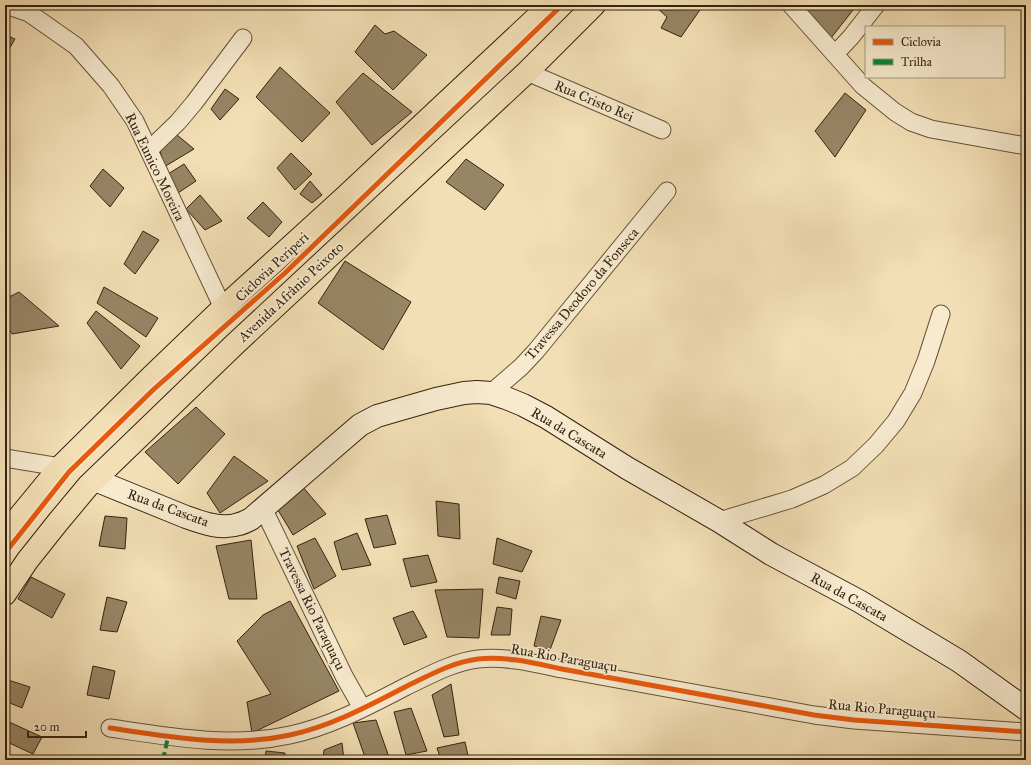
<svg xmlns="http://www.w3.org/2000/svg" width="1031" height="765" font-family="'IM FELL Great Primer',serif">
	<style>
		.building { fill: #978565; stroke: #34230f }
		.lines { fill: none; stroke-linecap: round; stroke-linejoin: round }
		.street-casing { stroke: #645238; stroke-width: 19 }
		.secondary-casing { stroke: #34230f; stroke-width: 24 }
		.primary-casing { stroke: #34230f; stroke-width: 24 }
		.street { stroke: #f7eacf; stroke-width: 17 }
		.secondary { stroke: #f7eacf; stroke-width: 22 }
		.primary { stroke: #f3dfb5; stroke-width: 22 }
		.quiet { stroke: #00873e; stroke-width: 4; stroke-dasharray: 8 4; stroke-linecap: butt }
		.cycleway-casing { stroke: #f7eacf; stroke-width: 8 }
		.cycleway { stroke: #e8590c; stroke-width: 5 }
		.labels { text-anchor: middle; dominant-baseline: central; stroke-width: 3.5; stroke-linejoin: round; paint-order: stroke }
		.street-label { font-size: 14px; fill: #34230f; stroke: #f7eacf }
	</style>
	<rect width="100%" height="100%" fill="#f3dfb5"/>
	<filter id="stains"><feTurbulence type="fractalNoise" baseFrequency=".005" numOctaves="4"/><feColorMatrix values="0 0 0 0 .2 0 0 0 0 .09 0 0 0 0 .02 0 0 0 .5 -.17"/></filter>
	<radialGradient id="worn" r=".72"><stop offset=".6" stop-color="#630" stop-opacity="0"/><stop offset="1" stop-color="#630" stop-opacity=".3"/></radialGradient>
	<g class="building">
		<polygon points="655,5 700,5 702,7 681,37 661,28 667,17 655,6"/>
		<polygon points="810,5 857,5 831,38 806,10"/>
		<polygon points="375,25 385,34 394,31 427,55 393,90 355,52"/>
		<polygon points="5,35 15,39 5,56"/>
		<polygon points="280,67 330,113 302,142 256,97"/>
		<polygon points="363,73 412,112 372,145 336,102"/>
		<polygon points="225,89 239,99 220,120 211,109"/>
		<polygon points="845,93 866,110 835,157 815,131"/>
		<polygon points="177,135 194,149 164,167 159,146"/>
		<polygon points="291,153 312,174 295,190 277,168"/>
		<polygon points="466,159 504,185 485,210 446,182"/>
		<polygon points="184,164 196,181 178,193 168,174"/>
		<polygon points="103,169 124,188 110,207 90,186"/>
		<polygon points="310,181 322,195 312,203 300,194"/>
		<polygon points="200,195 222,221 205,230 186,209"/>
		<polygon points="263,202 282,222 269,237 247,218"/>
		<polygon points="143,231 159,240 135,274 124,264"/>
		<polygon points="345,261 411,302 383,350 318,303"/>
		<polygon points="104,287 158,318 146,337 97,303"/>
		<polygon points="19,292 59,326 12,334 5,323 5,299"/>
		<polygon points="96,311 140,346 121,369 87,323"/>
		<polygon points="196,407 225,434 178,484 145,452"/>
		<polygon points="234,456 268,481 220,513 207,493"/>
		<polygon points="301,485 326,514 293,535 278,510"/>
		<polygon points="436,501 459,504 460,539 438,536"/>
		<polygon points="387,515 396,544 374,548 365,519"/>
		<polygon points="105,516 127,518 125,549 99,546"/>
		<polygon points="357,533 371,565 342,570 334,542"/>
		<polygon points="315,538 336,576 314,589 297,546"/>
		<polygon points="497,538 532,551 522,572 493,564"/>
		<polygon points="251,540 257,599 229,599 216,546"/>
		<polygon points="428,555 437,582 411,587 403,559"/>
		<polygon points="31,577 65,594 52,618 18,599"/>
		<polygon points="499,577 520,581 516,599 496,593"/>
		<polygon points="483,589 479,638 447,637 435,590"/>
		<polygon points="107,597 127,602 117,632 100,630"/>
		<polygon points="290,601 339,691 252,733 247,702 271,694 237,641 263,615"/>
		<polygon points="497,607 512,609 510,635 491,635"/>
		<polygon points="413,611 427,637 404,645 393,618"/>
		<polygon points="541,616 561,620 550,650 534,646"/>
		<polygon points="93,666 115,671 109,699 87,695"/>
		<polygon points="5,679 30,687 22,708 5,701"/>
		<polygon points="451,684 459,735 444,737 432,695"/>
		<polygon points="411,708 427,751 406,755 394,712"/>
		<polygon points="5,720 42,737 33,754 5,741"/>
		<polygon points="376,720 390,760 366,760 353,723"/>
		<polygon points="465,742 469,760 441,760 437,748"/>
		<polygon points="342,743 344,760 323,760 324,750"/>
		<polygon points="266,751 285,753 284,760 265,760"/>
		<polygon points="5,753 20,760 5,760"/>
		<polygon points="199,756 209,760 197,760"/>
	</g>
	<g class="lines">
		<g class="street-casing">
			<g id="street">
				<polyline points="6,5 29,13 76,46 111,86 135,121 223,308"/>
				<polyline points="791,5 863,86 895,112 911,122 931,129 1026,146"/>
				<polyline points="835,54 851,37 876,5"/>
				<polyline points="527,72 662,130"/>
				<polyline points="149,150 178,122 194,103 243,38"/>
				<polyline points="491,393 521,367 536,351 667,191"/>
				<polyline points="5,458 60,467"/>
				<polyline points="263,508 344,676 362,708"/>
				<polyline points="719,521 792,499 824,485 852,468 876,445 896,421 913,393 926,361 941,314"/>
				<path d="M110,728C170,737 231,748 290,735C332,726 370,705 407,686C430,675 453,662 478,659C506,656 534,663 562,669L814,715L854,720L1026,732"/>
			</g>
		</g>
		<g class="secondary-casing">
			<path id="secondary" d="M95,480L186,517C203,523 222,530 239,524C243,523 247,521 251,519L360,425L377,416L401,409L436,399L464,393L477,392L491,393L506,398L523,405L546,417L627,468L719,521L771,554L859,601L959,661L1026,709"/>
		</g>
		<g class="primary-casing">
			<g id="primary">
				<polyline points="5,534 60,467 152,376 223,308 344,198 550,5"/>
				<polyline points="5,594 27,561 58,522 88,486 234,345 527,72 594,5"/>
			</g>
		</g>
		<use href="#street" class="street"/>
		<use href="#secondary" class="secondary"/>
		<use href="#primary" class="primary"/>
		<polyline class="quiet" points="163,760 168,737"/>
		<g class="cycleway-casing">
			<g id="cycleway">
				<polyline points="5,553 69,472 153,390 285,273 562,5"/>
				<path d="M110,728C170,737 231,748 290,735C332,726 370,705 407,686C430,675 453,662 478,659C506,656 534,663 562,669L814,715L854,720L1026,732"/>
			</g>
		</g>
		<use href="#cycleway" class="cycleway"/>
	</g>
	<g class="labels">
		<g class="street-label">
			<text transform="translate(594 101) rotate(23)">Rua Cristo Rei</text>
			<text transform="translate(155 167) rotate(64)">Rua Eunico Moreira</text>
			<text transform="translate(272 267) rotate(-43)">Ciclovia Periperi</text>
			<text transform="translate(291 292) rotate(-43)">Avenida Afrânio Peixoto</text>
			<text transform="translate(582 294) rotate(-50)">Travessa Deodoro da Fonseca</text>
			<text transform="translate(569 433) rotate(31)">Rua da Cascata</text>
			<text transform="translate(168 508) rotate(20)">Rua da Cascata</text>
			<text transform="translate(849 597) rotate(29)">Rua da Cascata</text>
			<text transform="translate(312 609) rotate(64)">Travessa Rio Paraquaçu</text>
			<text transform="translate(564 658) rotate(10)">Rua Rio Paraguaçu</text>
			<text transform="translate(882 709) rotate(5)">Rua Rio Paraguaçu</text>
		</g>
	</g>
	<rect width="1031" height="765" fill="none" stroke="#f3dfb5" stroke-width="20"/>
	<rect x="6" y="6" width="1019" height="753" fill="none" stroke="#34230f" stroke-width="2"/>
	<rect x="10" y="10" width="1011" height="745" fill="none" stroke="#34230f"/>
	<rect x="865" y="26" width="140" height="52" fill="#f7eacf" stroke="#a99a82"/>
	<rect x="873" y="39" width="20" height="6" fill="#e8590c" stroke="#a99a82"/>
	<text x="901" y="46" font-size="12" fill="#34230f">Ciclovia</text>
	<rect x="873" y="59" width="20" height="6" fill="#00873e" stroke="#a99a82"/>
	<text x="901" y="66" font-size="12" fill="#34230f">Trilha</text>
	<path d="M28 731v6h58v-6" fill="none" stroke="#34230f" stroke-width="2"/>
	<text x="34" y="731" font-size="12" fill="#34230f" stroke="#f7eacf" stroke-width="3" paint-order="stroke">20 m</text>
	<rect width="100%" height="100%" filter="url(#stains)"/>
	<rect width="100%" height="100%" fill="url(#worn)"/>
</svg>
